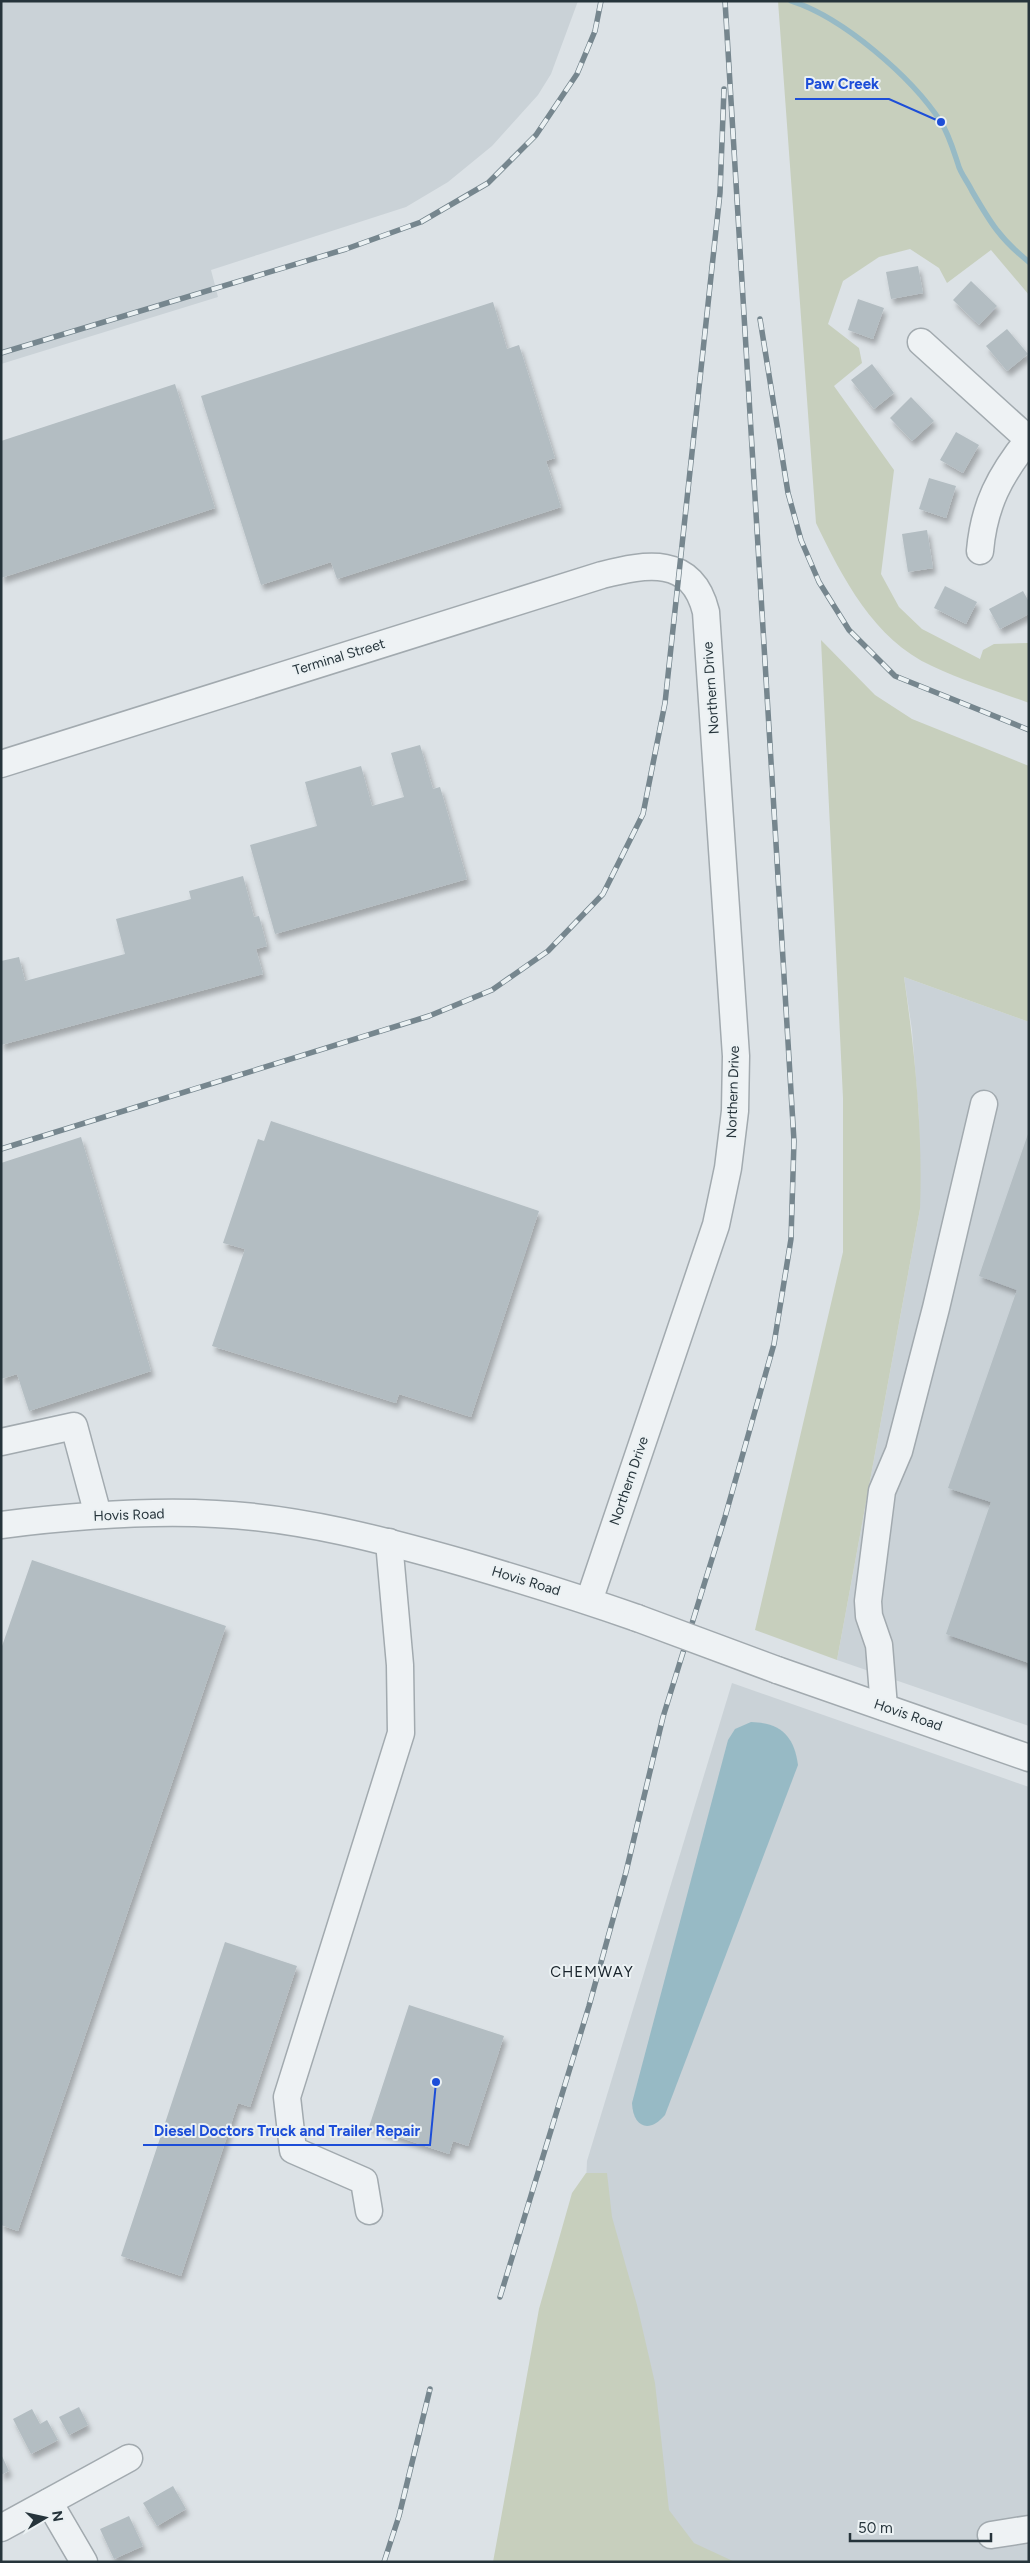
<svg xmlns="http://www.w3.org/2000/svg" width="1030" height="2563" font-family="Figtree,sans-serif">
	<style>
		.built { fill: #cad2d7 }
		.green { fill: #c7cfbd }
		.water { fill: #97bac5 }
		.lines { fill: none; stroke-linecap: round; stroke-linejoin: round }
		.stream { stroke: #97bac5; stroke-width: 5.5 }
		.building { fill: #b3bdc2; filter: url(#shadow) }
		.minor-casing { stroke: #a2aaaf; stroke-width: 29 }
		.minor { stroke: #eef2f4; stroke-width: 26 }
		.rail-casing { stroke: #76868e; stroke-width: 5.5 }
		.rail { stroke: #ebf1f3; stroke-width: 4; stroke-dasharray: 11; stroke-linecap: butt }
		.minor-bridge-casing { stroke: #a2aaaf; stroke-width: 29; stroke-linecap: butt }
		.minor-bridge { stroke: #eef2f4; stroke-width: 26 }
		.labels { text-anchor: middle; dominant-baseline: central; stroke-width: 4; stroke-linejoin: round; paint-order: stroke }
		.street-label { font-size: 14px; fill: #26343b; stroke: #ebf1f3 }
		.neighbourhood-label { font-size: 15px; letter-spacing: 1px; fill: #19242c; stroke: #ebf1f3 }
		.leader { fill: none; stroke: #1d4ed8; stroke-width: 2 }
		.callout-dot { fill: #1d4ed8; stroke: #ebf1f3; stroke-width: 2 }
		.callout-label { font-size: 15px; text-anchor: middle; font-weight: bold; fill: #1d4ed8; stroke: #ebf1f3; stroke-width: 4; stroke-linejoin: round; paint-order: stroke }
	</style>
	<defs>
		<filter id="shadow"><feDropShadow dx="3" dy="5.5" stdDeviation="2.5" flood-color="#0004"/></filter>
	</defs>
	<rect width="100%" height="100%" fill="#dce2e6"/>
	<g class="built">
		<polygon points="1,1 578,1 551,74 538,95 492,146 448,182 406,207 211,270 218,297 1,364"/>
		<polygon points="904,977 1029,1022 1029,1726 837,1660 920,1209 919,1118 912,1030"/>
		<polygon points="732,1683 1029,1787 1029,2562 551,2562 576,2397 587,2161"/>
	</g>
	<g class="green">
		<path d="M778,1H1029V295L991,250L947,283L939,268L910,249L879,257L843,281L828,324L859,348L862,363L834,386L894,470L881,574L899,607L922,629L980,659L983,650L994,644L1029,643V703C997,691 963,681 932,666C874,640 842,577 816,523Z"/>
		<path d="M821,640L875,695L912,719L1029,766V1022L904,977C915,1054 923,1131 920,1209L837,1660L755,1630L843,1252V1098Z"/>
		<polygon points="586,2173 607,2173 612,2217 637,2305 655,2383 669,2510 694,2543 735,2562 493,2562 539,2309 572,2193"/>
	</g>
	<path class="water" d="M751,1722C781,1723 794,1736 798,1765L665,2115C649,2134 633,2127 632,2103L728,1740L735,1729Z"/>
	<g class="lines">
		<path class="stream" d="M791,1C842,17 911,76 941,122C949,135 953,149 958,164C960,173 968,182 972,191C990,222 1000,239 1029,262"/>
	</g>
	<g class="building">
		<polygon points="918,266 923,293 891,299 886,272"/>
		<polygon points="971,281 997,306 979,325 953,300"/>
		<polygon points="858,299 884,308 873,339 848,330"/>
		<polygon points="493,302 507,349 519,345 555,458 546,461 561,507 337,579 331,562 261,585 201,396"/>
		<polygon points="1007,329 1028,354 1007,371 986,346"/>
		<polygon points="872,364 894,393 874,409 851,380"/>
		<polygon points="175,384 215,508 1,578 1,441"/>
		<polygon points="911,397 934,421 912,441 890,418"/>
		<polygon points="956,432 979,445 963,473 940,460"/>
		<polygon points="929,478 956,486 946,518 919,509"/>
		<polygon points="927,530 933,568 908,572 902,534"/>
		<polygon points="945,586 977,602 966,624 934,608"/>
		<polygon points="1023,591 1029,602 1029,614 1000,629 989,609"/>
		<polygon points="420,745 433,789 440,787 467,879 275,934 250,845 317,826 305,782 361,766 372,806 404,797 391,753"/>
		<polygon points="243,876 254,917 259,916 267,946 256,949 263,974 1,1045 1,961 19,957 25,981 125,954 116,919 191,899 189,891"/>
		<polygon points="271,1121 539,1211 471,1417 399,1394 396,1403 212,1346 245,1249 223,1243 258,1139 264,1141"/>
		<polygon points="1028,1134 1029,1135 1029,1663 946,1634 991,1502 948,1488 1017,1290 979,1276"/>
		<polygon points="81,1137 151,1371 29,1411 17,1374 1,1379 1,1163"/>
		<polygon points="32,1560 226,1626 18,2231 1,2225 1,1649"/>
		<polygon points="225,1942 297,1966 250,2107 238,2103 181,2276 121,2256"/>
		<polygon points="409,2005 504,2036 468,2146 453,2141 449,2154 369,2127"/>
		<polygon points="79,2407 88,2425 69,2435 59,2417"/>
		<polygon points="32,2409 40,2424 47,2420 58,2440 31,2454 13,2419"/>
		<polygon points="1,2454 9,2471 1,2475"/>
		<polygon points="173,2486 186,2509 157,2526 143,2503"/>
		<polygon points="129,2516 143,2546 114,2559 100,2529"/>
	</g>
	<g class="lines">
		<g class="minor-casing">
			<g id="minor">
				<polyline points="921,342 1029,440"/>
				<path d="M980,551C984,505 1000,475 1028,440"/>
				<path d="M1,764L602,575C646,564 692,555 706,612L736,1056L735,1111L728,1168L716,1225L589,1601"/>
				<polyline points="1,1442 74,1426 98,1515"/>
				<path d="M1,1525C73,1516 144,1510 216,1514C301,1518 383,1540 464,1563C522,1580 580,1598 637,1618"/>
				<polyline points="777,1670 1029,1758"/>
				<polyline points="884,1707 879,1645 869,1616 868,1601 882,1491 899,1451 936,1308 984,1104"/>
				<polyline points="369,2211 364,2181 293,2150 287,2097 401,1733 400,1665 389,1542"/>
				<polyline points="49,2502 84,2562"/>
				<polyline points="1,2528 129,2458"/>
				<polyline points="991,2535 1029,2529"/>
			</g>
		</g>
		<use href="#minor" class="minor"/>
		<g class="rail-casing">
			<g id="rail">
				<polyline points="760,319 788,493 801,540 819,582 849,630 895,676 1029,730"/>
				<polyline points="1,353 346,249 421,222 488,183 536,135 577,74 595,31 601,1"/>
				<polyline points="1,1149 429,1016 492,990 548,951 603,894 643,814 665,703 720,193 724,89"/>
				<polyline points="500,2297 589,2006 626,1872 663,1717 725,1517 774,1344 791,1239 794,1141 725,1"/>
				<polyline points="384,2562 399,2516 430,2389"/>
			</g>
		</g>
		<use href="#rail" class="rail"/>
		<g class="minor-bridge-casing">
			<polyline id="minor-bridge" points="637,1618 777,1670"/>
		</g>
		<use href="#minor-bridge" class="minor-bridge"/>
	</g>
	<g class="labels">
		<g class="street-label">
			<text transform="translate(339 657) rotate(-17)">Terminal Street</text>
			<text transform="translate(711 688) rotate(-94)">Northern Drive</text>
			<text transform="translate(733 1092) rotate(-88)">Northern Drive</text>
			<text transform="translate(629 1481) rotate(-71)">Northern Drive</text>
			<text transform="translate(129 1515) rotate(-2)">Hovis Road</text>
			<text transform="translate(526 1581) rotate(17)">Hovis Road</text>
			<text transform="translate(908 1715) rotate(19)">Hovis Road</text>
		</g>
		<g class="neighbourhood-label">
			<text x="592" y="1972">CHEMWAY</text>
		</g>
	</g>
	<path class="leader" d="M941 122L889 99H795M436 2082L430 2145H143"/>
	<g class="callout-dot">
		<circle cx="941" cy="122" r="5"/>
		<circle cx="436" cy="2082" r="5"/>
	</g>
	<g class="callout-label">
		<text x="842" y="89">Paw Creek</text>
		<text x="287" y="2136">Diesel Doctors Truck and Trailer Repair</text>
	</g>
	<rect width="1030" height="2563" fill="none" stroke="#26343b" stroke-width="5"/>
	<g transform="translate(45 2518) rotate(81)" stroke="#ebf1f3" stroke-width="4" paint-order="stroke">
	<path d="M0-4L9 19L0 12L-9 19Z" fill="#26343b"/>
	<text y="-8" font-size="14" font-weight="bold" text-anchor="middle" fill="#26343b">N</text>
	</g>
	<path d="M850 2533v8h141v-8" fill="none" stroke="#26343b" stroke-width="2.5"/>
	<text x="858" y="2533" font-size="15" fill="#26343b" stroke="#ebf1f3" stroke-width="4" paint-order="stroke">50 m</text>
</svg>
